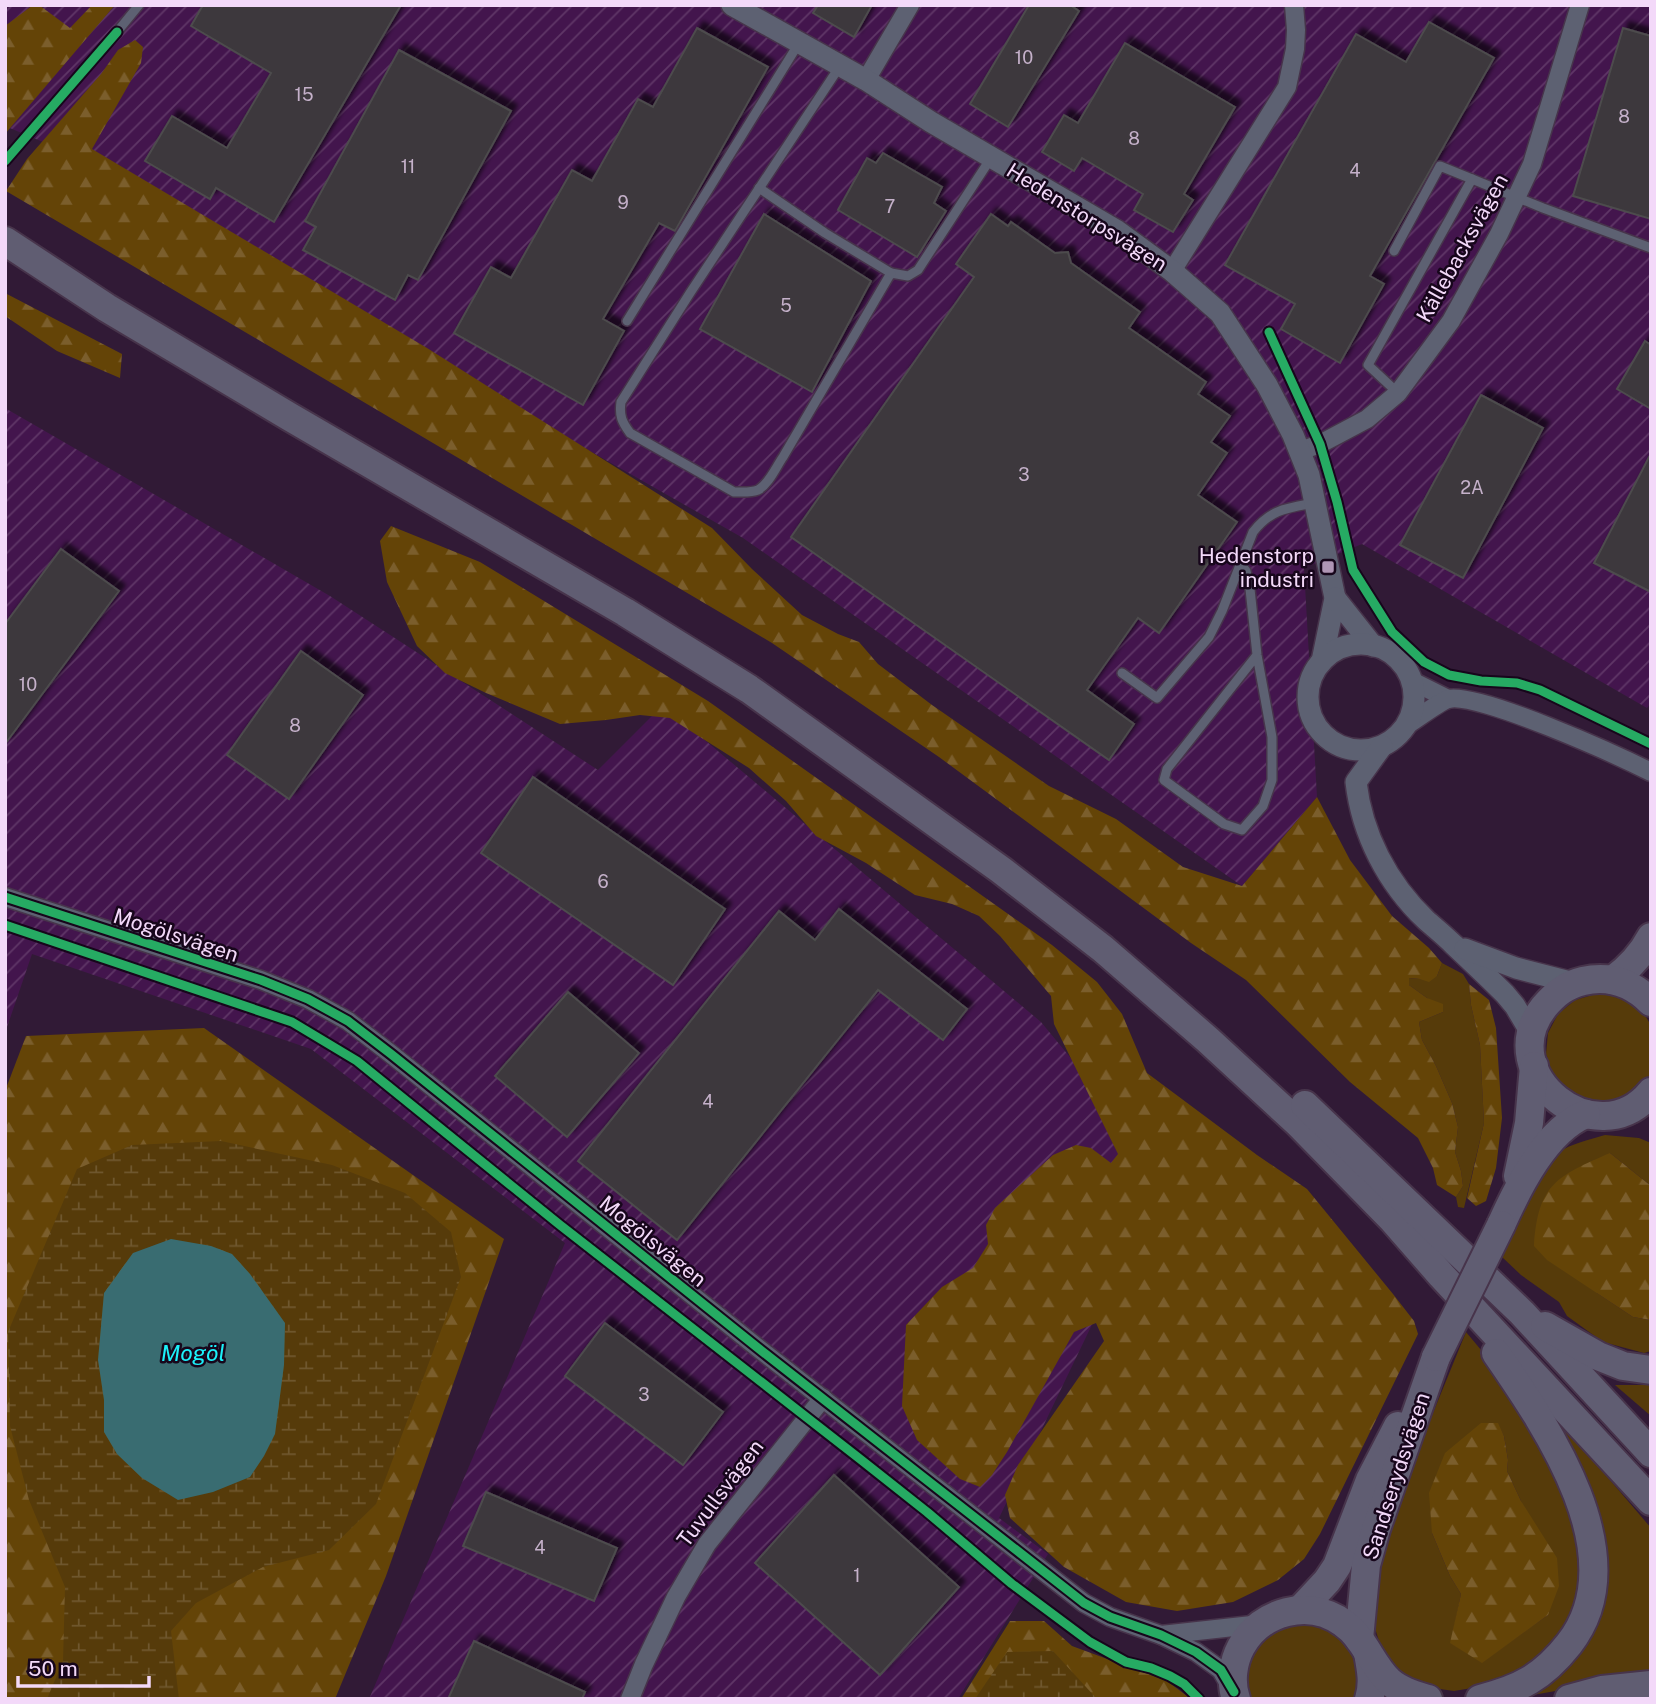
<svg xmlns="http://www.w3.org/2000/svg" width="1656" height="1704" font-family="'Public Sans',sans-serif">
	<style>
		.industrial { fill: url(#industrial-furrows) }
		.green { fill: #563b0a; fill-rule: evenodd }
		.forest { fill: url(#forest-firs) }
		.wetland { fill: url(#wetland-marsh); fill-rule: evenodd }
		.water { fill: #396c71 }
		.building { fill: #3c393c; stroke: #4d4b4d; stroke-width: 2; filter: url(#shadow) }
		.lines { fill: none; stroke-linecap: round; stroke-linejoin: round }
		.service-casing { stroke: #47344b; stroke-width: 12 }
		.minor-casing { stroke: #47344b; stroke-width: 21 }
		.tertiary-casing { stroke: #47344b; stroke-width: 24 }
		.trunk-casing { stroke: #47344b; stroke-width: 32 }
		.service { stroke: #5d6172; stroke-width: 9 }
		.minor { stroke: #5d6172; stroke-width: 18 }
		.tertiary { stroke: #5d6172; stroke-width: 21 }
		.trunk { stroke: #605d72; stroke-width: 28 }
		.trunk-bridge-casing { stroke: #47344b; stroke-width: 32; stroke-linecap: butt }
		.trunk-bridge { stroke: #605d72; stroke-width: 28 }
		.cycleway-casing { stroke: #17061b; stroke-width: 13 }
		.cycleway { stroke: #26ab63; stroke-width: 9 }
		.poi-dot { fill: #af96b5; stroke: #17061b; stroke-width: 2.5 }
		.labels { text-anchor: middle; dominant-baseline: central; stroke-width: 5; stroke-linejoin: round; paint-order: stroke }
		.number-label { font-size: 18px; fill: #c5b1ca }
		.street-label { font-size: 21px; fill: #f3d9f9; stroke: #17061b }
		.poi-label { font-size: 21px; fill: #f3d9f9; stroke: #17061b; text-anchor: end }
		.water-label { font-size: 23px; font-style: italic; fill: #1cf0f9; stroke: #17061b }
	</style>
	<defs>
		<pattern id="industrial-furrows" width="10" height="10" patternUnits="userSpaceOnUse" patternTransform="scale(1.75)"><rect width="10" height="10" fill="#43154d"/><path d="M-1 1l2-2M0 10L10 0M9 11l2-2" fill="none" stroke="#5f3667"/></pattern>
		<pattern id="forest-firs" width="22" height="20" patternUnits="userSpaceOnUse" patternTransform="scale(1.75)"><rect width="22" height="20" fill="#644407"/><path d="M5 1l3.5 6h-7zM16 11l3.5 6h-7z" fill="#7b5e2c"/></pattern>
		<pattern id="wetland-marsh" width="20" height="14" patternUnits="userSpaceOnUse" patternTransform="scale(1.75)"><rect width="20" height="14" fill="#563b0a"/><path d="M1 5h8M5 5V1M11 12h8M15 12V8" fill="none" stroke="#6f572e"/></pattern>
		<filter id="shadow"><feDropShadow dx="6" dy="-6" stdDeviation="2" flood-color="#0009"/></filter>
	</defs>
	<rect width="100%" height="100%" fill="#311a36"/>
	<g class="industrial">
		<polygon points="5,5 1651,5 1651,703 1647,708 1362,544 1304,568 1317,797 1242,886 743,538 55,147 5,126"/>
		<polygon points="5,408 330,596 598,770 663,705 1041,1022 1102,1096 1127,1183 1111,1285 999,1518 1048,1554 958,1699 369,1699 565,1243 311,1049 32,954 5,1033"/>
	</g>
	<g class="green">
		<polygon points="1442,963 1463,974 1469,984 1471,1005 1480,1045 1484,1123 1464,1208 1458,1207 1456,1197 1463,1186 1461,1171 1455,1152 1458,1127 1452,1103 1436,1066 1422,1040 1419,1022 1443,1012 1427,998 1409,985 1409,978 1420,979 1437,976"/>
		<polygon points="1596,994 1617,996 1627,1000 1644,1014 1651,1025 1651,1073 1644,1084 1637,1091 1607,1104 1576,1098 1553,1075 1546,1054 1548,1033 1558,1014 1575,1000"/>
		<path d="M1605,1135L1639,1138L1651,1143V1186L1610,1153L1597,1293L1633,1317L1651,1320V1351L1644,1353L1603,1342L1567,1316L1559,1302L1521,1275L1502,1257C1515,1229 1536,1169 1559,1152C1570,1144 1592,1139 1605,1135Z"/>
		<path d="M1466,1332L1502,1375L1559,1473L1583,1562L1574,1609L1559,1632L1535,1662L1505,1679L1472,1688L1454,1691L1433,1688L1406,1680L1384,1657L1369,1609L1384,1533ZM1497,1423L1504,1436L1508,1460L1507,1471L1521,1501L1548,1615L1482,1662L1451,1643L1461,1594L1450,1576L1432,1533Z"/>
		<polygon points="1615,1385 1651,1385 1651,1416"/>
		<polygon points="1546,1405 1651,1528 1651,1674 1533,1695 1553,1683 1579,1653 1602,1604"/>
		<polygon points="1298,1621 1333,1628 1358,1655 1359,1699 1250,1699 1246,1680 1248,1667 1251,1656 1265,1636"/>
	</g>
	<g class="forest">
		<polygon points="33,5 39,5 70,28 92,5 115,5 5,134 5,26"/>
		<polygon points="135,40 143,47 141,63 92,149 427,348 712,528 752,569 802,615 838,634 859,642 878,664 932,705 1049,786 1116,819 1183,867 1242,886 1317,797 1350,860 1392,916 1429,948 1442,963 1437,976 1429,982 1420,979 1409,978 1409,985 1427,998 1443,1004 1443,1012 1419,1022 1422,1040 1436,1066 1452,1103 1458,1127 1455,1152 1461,1171 1463,1186 1456,1197 1437,1185 1433,1168 1418,1138 1350,1082 1246,980 1191,943 939,757 772,643 6,191 27,159 101,74 118,50"/>
		<polygon points="5,293 122,354 120,378 57,351 5,316"/>
		<polygon points="391,526 480,562 708,701 1052,945 1097,982 1122,1014 1147,1073 1257,1155 1307,1189 1393,1294 1414,1321 1418,1334 1320,1534 1304,1559 1278,1580 1233,1602 1177,1611 1126,1602 1064,1567 1010,1518 1005,1495 1018,1465 1104,1341 1096,1323 1074,1332 1007,1452 992,1475 980,1487 960,1479 917,1440 902,1406 906,1325 942,1287 973,1268 988,1244 986,1225 995,1208 1053,1155 1076,1145 1091,1148 1111,1163 1118,1154 1054,1024 1051,996 1000,936 979,916 952,904 915,895 866,863 816,836 786,801 749,768 670,718 640,715 606,720 560,724 486,693 445,673 417,646 387,582 380,541"/>
		<polygon points="1469,984 1489,1000 1496,1028 1502,1118 1496,1168 1486,1201 1476,1206 1467,1198 1484,1123 1480,1045 1471,1005"/>
		<polygon points="204,1028 504,1239 386,1576 335,1699 5,1699 5,1091 26,1036"/>
		<path d="M1610,1153L1651,1186V1320L1633,1317L1547,1260L1534,1246C1538,1184 1557,1176 1610,1153Z"/>
		<polygon points="1481,1423 1498,1423 1504,1436 1508,1460 1507,1471 1521,1501 1557,1558 1559,1586 1548,1615 1482,1663 1450,1643 1461,1594 1450,1576 1432,1533 1429,1493 1445,1453"/>
		<polygon points="1010,1621 1044,1621 1072,1646 1167,1681 1191,1699 961,1699"/>
	</g>
	<g class="wetland">
		<path d="M221,1141L332,1165L405,1193L451,1232L461,1277L376,1504L329,1550L263,1567L196,1603L171,1631L179,1699H47L63,1661L65,1587L29,1500L10,1426L8,1332L77,1169L132,1145ZM211,1246L232,1254L250,1274L285,1323L284,1365L275,1434L142,1478L117,1454L104,1432V1400L98,1360L104,1293L133,1253Z"/>
		<polygon points="1053,1651 1097,1699 975,1699 1007,1652"/>
	</g>
	<polygon class="water" points="171,1239 211,1246 232,1254 250,1274 285,1323 284,1365 275,1434 264,1456 250,1477 213,1492 178,1500 142,1478 117,1454 104,1432 104,1400 98,1360 104,1293 133,1253"/>
	<g class="building">
		<polygon points="203,5 401,5 274,222 216,188 210,199 145,161 172,116 227,148 271,73 191,26"/>
		<polygon points="818,5 872,5 854,37 813,13"/>
		<polygon points="1029,5 1070,5 1079,11 1008,127 970,104"/>
		<polygon points="1429,22 1494,58 1370,276 1384,284 1340,363 1281,329 1295,304 1225,265 1356,34 1406,62"/>
		<polygon points="697,28 768,67 675,231 659,223 603,319 624,331 583,405 454,333 491,267 511,278 572,170 592,181 638,99 653,107"/>
		<polygon points="1623,28 1651,36 1651,219 1573,196"/>
		<polygon points="1125,43 1235,107 1184,194 1193,200 1173,232 1134,210 1143,194 1082,158 1074,171 1042,152 1064,115 1078,123"/>
		<polygon points="399,50 511,111 418,280 408,275 395,300 303,250 316,227 305,221"/>
		<polygon points="883,153 942,187 934,203 946,211 917,257 838,210 867,158 876,163"/>
		<polygon points="764,214 871,281 812,392 700,329"/>
		<polygon points="991,214 1008,226 1011,222 1055,253 1068,252 1071,263 1140,312 1129,328 1206,382 1198,394 1230,416 1211,442 1227,453 1198,495 1237,522 1159,633 1138,618 1087,690 1134,724 1109,760 791,537 974,277 956,264"/>
		<polygon points="1645,341 1651,345 1651,409 1617,389"/>
		<polygon points="1481,395 1543,428 1463,578 1400,545"/>
		<polygon points="1649,457 1651,458 1651,592 1594,563"/>
		<polygon points="61,549 119,591 5,744 5,624"/>
		<polygon points="301,651 363,695 289,799 227,755"/>
		<polygon points="533,777 725,909 673,985 481,853"/>
		<polygon points="839,909 967,1009 943,1040 878,990 677,1240 578,1161 779,911 815,940"/>
		<polygon points="568,992 639,1053 567,1137 495,1076"/>
		<polygon points="605,1323 723,1412 683,1465 565,1376"/>
		<polygon points="834,1475 959,1587 880,1675 755,1563"/>
		<polygon points="486,1492 617,1548 594,1601 463,1546"/>
		<polygon points="474,1641 585,1692 582,1699 448,1699"/>
	</g>
	<g class="lines">
		<g class="service-casing">
			<g id="service">
				<polyline points="117,32 139,5"/>
				<path d="M840,66L690,293L621,402C619,416 622,422 630,433L734,492C741,492 751,493 758,490C769,484 776,467 783,457L891,273L908,276L918,270L991,158"/>
				<polyline points="759,188 825,233 891,273"/>
				<polyline points="1394,251 1440,166 1472,179"/>
				<polyline points="627,321 799,43"/>
				<polyline points="1398,393 1368,365 1472,179 1543,208 1651,248"/>
				<polyline points="1241,565 1246,571 1250,589 1257,655 1272,737 1272,780 1263,806 1242,830 1224,824 1164,780 1167,769 1257,655"/>
				<path d="M1122,673L1157,698L1209,637L1222,611L1253,532C1271,509 1287,508 1314,503"/>
			</g>
		</g>
		<g class="minor-casing">
			<g id="minor">
				<polyline points="866,80 910,5"/>
				<polyline points="1172,271 1287,87 1295,49 1296,30 1294,5"/>
				<polyline points="1300,451 1320,444 1367,419 1398,393 1451,321 1499,234 1532,164 1580,5"/>
				<polyline points="1412,681 1448,699"/>
				<path d="M1407,725C1415,720 1441,701 1448,699C1477,691 1619,756 1651,772"/>
				<polyline points="5,897 261,980 308,999 348,1021 391,1054 758,1348 1084,1603 1110,1617 1161,1635 1196,1652 1221,1670 1232,1689"/>
				<polyline points="1161,1635 1261,1624"/>
				<polyline points="630,1699 644,1664 676,1597 707,1544 823,1398"/>
			</g>
		</g>
		<g class="tertiary-casing">
			<g id="tertiary">
				<polyline points="732,5 866,80 931,122 1116,230 1172,271 1220,313 1267,385 1293,435 1309,475 1335,598 1322,661"/>
				<polyline points="1335,598 1373,646"/>
				<circle cx="1361" cy="697" r="53"/>
				<path d="M1382,746L1356,782C1362,834 1387,883 1426,920C1435,928 1445,936 1454,945C1471,961 1488,977 1505,994L1515,1006L1531,1033"/>
				<polyline points="1465,949 1516,968 1574,983"/>
			</g>
		</g>
		<g class="trunk-casing">
			<g id="trunk">
				<polyline points="5,241 107,308 290,417 625,612 749,689 1001,870 1103,949 1208,1040 1298,1123 1393,1220 1441,1275 1651,1501"/>
				<path d="M1613,980C1629,968 1641,956 1651,937"/>
				<path d="M1651,1002C1632,983 1609,975 1583,981C1566,985 1555,994 1544,1007C1491,1074 1597,1158 1651,1092"/>
				<polyline points="1305,1105 1522,1313 1651,1453"/>
				<polyline points="1518,1176 1529,1123 1534,1066"/>
				<path d="M1501,1225C1518,1187 1546,1130 1586,1114"/>
				<polyline points="1545,1326 1598,1356 1623,1366 1651,1370"/>
				<polyline points="1300,1610 1327,1581 1337,1566 1370,1480 1398,1426"/>
				<polyline points="1359,1639 1366,1565 1376,1529 1436,1357"/>
				<path d="M1368,1653C1371,1669 1374,1684 1369,1699"/>
				<path d="M1236,1699C1230,1682 1233,1662 1241,1647C1261,1611 1309,1598 1343,1623C1364,1637 1371,1664 1389,1681C1400,1691 1415,1695 1428,1699"/>
				<path d="M1480,1699C1520,1689 1543,1677 1569,1644C1637,1557 1547,1427 1496,1353"/>
				<polyline points="1569,1699 1602,1690 1651,1685"/>
			</g>
		</g>
		<use href="#service" class="service"/>
		<use href="#minor" class="minor"/>
		<use href="#tertiary" class="tertiary"/>
		<use href="#trunk" class="trunk"/>
		<g class="trunk-bridge-casing">
			<polyline id="trunk-bridge" points="1436,1357 1501,1225"/>
		</g>
		<use href="#trunk-bridge" class="trunk-bridge"/>
		<g class="cycleway-casing">
			<g id="cycleway">
				<polyline points="5,161 117,32"/>
				<polyline points="1269,332 1320,444 1337,502 1353,570 1392,632 1424,662 1449,675 1481,681 1517,683 1540,690 1651,744"/>
				<polyline points="5,897 261,980 308,999 348,1021 391,1054 758,1348 1084,1603 1110,1617 1161,1635 1196,1652 1221,1670 1234,1692"/>
				<polyline points="5,925 292,1022 357,1061 560,1225 860,1459 927,1512 1012,1584 1090,1642 1126,1662 1151,1668 1170,1676 1184,1684 1199,1699"/>
			</g>
		</g>
		<use href="#cycleway" class="cycleway"/>
	</g>
	<rect class="poi-dot" x="1321" y="560" width="14" height="14" rx="3.5"/>
	<g class="labels">
		<g class="number-label">
			<text x="1024" y="57">10</text>
			<text x="304" y="94">15</text>
			<text x="1624" y="116">8</text>
			<text x="1134" y="138">8</text>
			<text x="408" y="166">11</text>
			<text x="1355" y="170">4</text>
			<text x="623" y="202">9</text>
			<text x="890" y="206">7</text>
			<text x="786" y="305">5</text>
			<text x="1024" y="474">3</text>
			<text x="1472" y="487">2A</text>
			<text x="28" y="684">10</text>
			<text x="295" y="725">8</text>
			<text x="603" y="881">6</text>
			<text x="708" y="1101">4</text>
			<text x="644" y="1394">3</text>
			<text x="540" y="1547">4</text>
			<text x="857" y="1575">1</text>
		</g>
		<g class="street-label">
			<text transform="translate(1087 217) rotate(32)">Hedenstorpsvägen</text>
			<text transform="translate(1462 248) rotate(-61)">Källebacksvägen</text>
			<text transform="translate(176 935) rotate(18)">Mogölsvägen</text>
			<text transform="translate(653 1241) rotate(39)">Mogölsvägen</text>
			<text transform="translate(1396 1476) rotate(-72)">Sandserydsvägen</text>
			<text transform="translate(720 1493) rotate(-53)">Tuvullsvägen</text>
		</g>
		<g class="poi-label">
			<text x="1314" y="555">Hedenstorp<tspan x="1314" dy="24">industri</tspan></text>
		</g>
		<g class="water-label">
			<text x="193" y="1352">Mogöl</text>
		</g>
	</g>
	<rect width="1656" height="1704" fill="none" stroke="#f3d9f9" stroke-width="14"/>
	<path d="M18 1676v10h131v-10" fill="none" stroke="#f3d9f9" stroke-width="3.5"/>
	<text x="28" y="1676" font-size="21" fill="#f3d9f9" stroke="#17061b" stroke-width="5" paint-order="stroke">50 m</text>
</svg>
